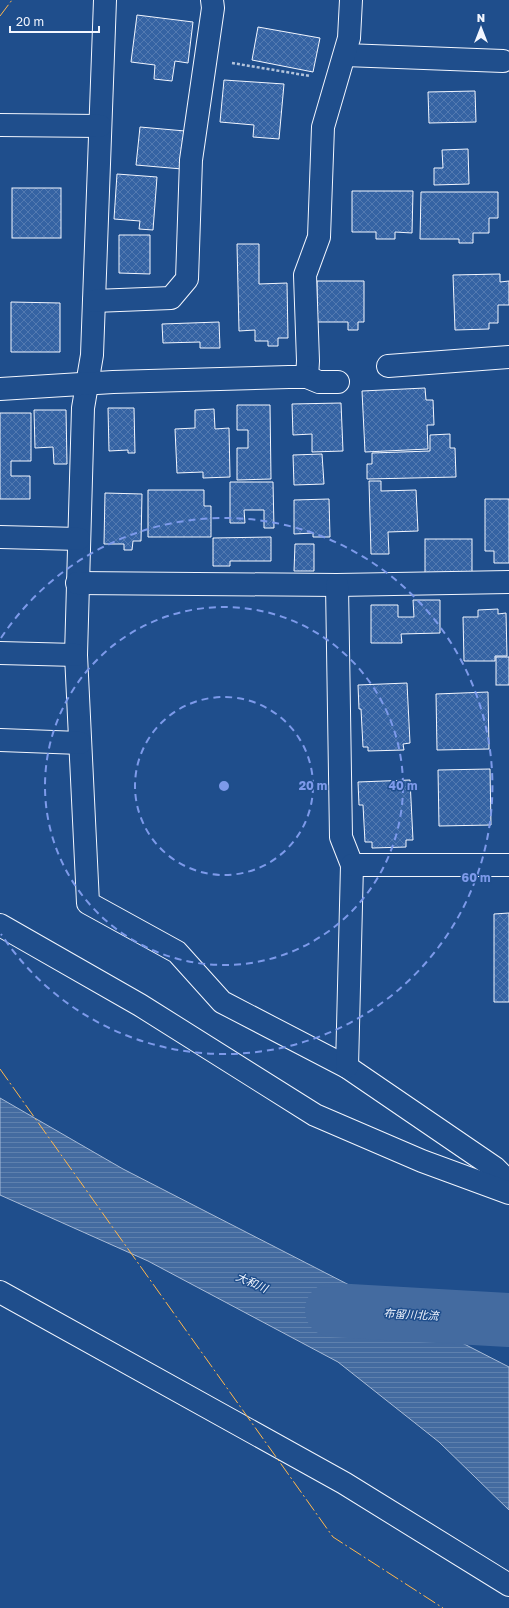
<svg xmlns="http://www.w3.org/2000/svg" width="509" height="1608" font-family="'Golos Text','Noto Sans JP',sans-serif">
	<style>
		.water { fill: url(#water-rules); stroke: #a8bbd7 }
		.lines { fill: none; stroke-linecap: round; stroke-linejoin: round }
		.river { stroke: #446ba0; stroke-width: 54 }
		.building { fill: url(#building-cross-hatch); stroke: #f2f6ff }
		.street-casing { stroke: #f2f6ff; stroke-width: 24 }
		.path { stroke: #b3c4dc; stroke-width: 2.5; stroke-dasharray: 3 2; stroke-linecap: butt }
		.street { stroke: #1f4e8c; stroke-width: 22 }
		.power { stroke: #ffb74d; stroke-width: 1; stroke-dasharray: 14 3 2 3; stroke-linecap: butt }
		.ring { fill: none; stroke: #7d9aea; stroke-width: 2; stroke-dasharray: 7 5 }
		.labels { text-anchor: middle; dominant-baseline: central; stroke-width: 3; stroke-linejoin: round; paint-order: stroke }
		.water-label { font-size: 11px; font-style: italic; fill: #f2f6ff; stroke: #1f4e8c }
		.centre { fill: #7d9aea; stroke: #1f4e8c; stroke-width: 2 }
		.ring-label { font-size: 12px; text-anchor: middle; font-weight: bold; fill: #7d9aea; stroke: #1f4e8c; stroke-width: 3; stroke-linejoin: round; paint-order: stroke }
	</style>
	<defs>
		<pattern id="water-rules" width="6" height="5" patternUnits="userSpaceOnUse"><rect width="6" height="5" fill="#446ba0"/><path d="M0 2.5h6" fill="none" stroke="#5f81ae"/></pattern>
		<pattern id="building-cross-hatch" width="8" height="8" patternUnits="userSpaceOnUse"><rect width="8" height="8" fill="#3563a3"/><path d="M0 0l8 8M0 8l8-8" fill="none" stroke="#537ab1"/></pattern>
	</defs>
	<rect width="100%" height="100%" fill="#1f4e8c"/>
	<polygon class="water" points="0,1098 123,1169 509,1367 509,1510 439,1442 338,1362 148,1261 0,1195"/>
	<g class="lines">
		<polyline class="river" points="332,1310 509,1320"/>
	</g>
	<g class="building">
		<polygon points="137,15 193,22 188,63 175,61 172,81 154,79 155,65 131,62"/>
		<polygon points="258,27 320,38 313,72 252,60"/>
		<polygon points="224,80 284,84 279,139 253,137 254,125 220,122"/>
		<polygon points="475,91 476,122 429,123 428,92"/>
		<polygon points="140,127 185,131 182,169 136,165"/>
		<polygon points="468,149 469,184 434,185 434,168 443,168 442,150"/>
		<polygon points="117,174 157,177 153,230 139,229 140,221 114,219"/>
		<rect x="12" y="188" width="49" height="50"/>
		<polygon points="352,191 413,191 412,233 395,232 395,239 376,239 376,232 352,232"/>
		<polygon points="421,192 498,192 498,218 489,218 489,233 473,233 473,243 459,243 459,239 420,239"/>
		<polygon points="119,235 150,235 150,274 119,273"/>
		<polygon points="237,244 259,244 259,284 287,283 288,338 278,338 278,346 268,346 268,341 255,341 255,330 239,331"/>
		<polygon points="500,274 500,282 509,281 509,305 498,305 498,323 489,323 489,329 455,330 453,275"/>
		<polygon points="317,281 364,281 364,322 358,322 358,330 348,330 348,322 317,322"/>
		<polygon points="11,302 60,303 60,352 11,352"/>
		<polygon points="219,322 220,348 200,348 200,342 163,343 162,324"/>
		<polygon points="425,388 426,400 433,400 434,425 427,425 428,449 365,452 362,391"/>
		<polygon points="341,403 343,451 312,452 312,434 293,435 292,404"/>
		<polygon points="237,405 270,405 271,479 237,480 237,448 248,448 248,430 237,430"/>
		<polygon points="108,408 134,408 135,453 128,453 128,450 109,451"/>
		<polygon points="214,409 215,429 229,428 230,477 203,478 203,472 177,473 175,429 195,428 195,410"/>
		<polygon points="34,410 66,410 67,464 54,464 53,447 35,448"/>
		<polygon points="0,413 31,413 31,461 11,461 11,476 30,476 30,499 0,499"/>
		<polygon points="450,434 450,448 455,448 456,477 367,479 367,464 372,464 372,453 430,451 430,435"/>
		<polygon points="322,454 324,484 294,485 293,455"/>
		<polygon points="369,481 381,481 381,491 416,490 418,531 388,532 389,554 371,554"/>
		<polygon points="230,482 273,482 274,528 264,528 264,510 244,510 245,523 230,523"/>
		<polygon points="148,490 204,490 204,506 211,506 211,537 148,537"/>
		<polygon points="105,493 142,494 141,541 133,541 132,550 124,550 124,544 104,544"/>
		<polygon points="329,499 330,537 313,537 313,533 294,534 294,500"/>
		<polygon points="485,499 509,499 509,563 494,563 494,551 485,551"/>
		<polygon points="271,537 271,561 230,561 230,566 213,566 213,538"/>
		<rect x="425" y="539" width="47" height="34"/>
		<polygon points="295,544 314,544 314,571 294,571"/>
		<polygon points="413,600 440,600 440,633 401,634 402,643 371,643 371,605 398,605 398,617 414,617"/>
		<polygon points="498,609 498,614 506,613 507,656 495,656 495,661 464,661 463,617 478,617 478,610"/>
		<rect x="496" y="657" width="13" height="28"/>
		<polygon points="407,683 410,743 403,744 404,750 368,751 368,747 363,747 361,709 359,709 358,685"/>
		<polygon points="488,692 489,749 437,750 436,694"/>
		<polygon points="490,769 491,825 439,826 438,770"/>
		<polygon points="410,780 413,840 406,840 406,847 372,848 372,842 365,842 363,805 359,805 358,782"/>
		<polygon points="509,913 509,1002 494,1002 494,914"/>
	</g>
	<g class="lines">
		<g class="street-casing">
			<g id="street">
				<polyline points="105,0 92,355 83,408 76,655 88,903 177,952 222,1002 347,1067 495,1168 509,1182"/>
				<polyline points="345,55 503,61"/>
				<polyline points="0,125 100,126"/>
				<polyline points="94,301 171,298 187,279 191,160 213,8 212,0"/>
				<polyline points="388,366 509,357"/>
				<polyline points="307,377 308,361 305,275 319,237 323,127 349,38 351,0"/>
				<polyline points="0,389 113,382 289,377 307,377 319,382 338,382"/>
				<polyline points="0,537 79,539"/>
				<polyline points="77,583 337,585 509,582"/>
				<polyline points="337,585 341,837 352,865 347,1067"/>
				<polyline points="0,653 76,655"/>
				<polyline points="0,740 80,743"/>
				<polyline points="352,865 509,865"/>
				<polyline points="0,925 140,1005 315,1115 422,1161 509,1193"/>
				<polyline points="0,1292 344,1483 509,1585"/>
			</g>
		</g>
		<polyline class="path" points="232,63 310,76"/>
		<use href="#street" class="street"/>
		<g class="power">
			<polyline points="0,16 12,0"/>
			<polyline points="0,1069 333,1537 443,1608"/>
		</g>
	</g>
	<g class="ring">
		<circle cx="224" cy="786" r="89"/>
		<circle cx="224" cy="786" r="179"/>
		<path d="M1 638A268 268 0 1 1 1 934"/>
	</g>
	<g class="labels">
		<g class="water-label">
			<text transform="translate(252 1282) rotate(24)">大和川</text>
			<text transform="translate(411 1314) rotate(3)">布留川北流</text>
		</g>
	</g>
	<circle cx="224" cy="786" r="6" class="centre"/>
	<g class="ring-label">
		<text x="313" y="790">20 m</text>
		<text x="403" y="790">40 m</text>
		<text x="476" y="882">60 m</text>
	</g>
	<g transform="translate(481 28)" stroke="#1f4e8c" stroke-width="3" paint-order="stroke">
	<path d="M0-3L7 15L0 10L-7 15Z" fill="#f2f6ff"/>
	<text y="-6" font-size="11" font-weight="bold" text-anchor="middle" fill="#f2f6ff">N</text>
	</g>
	<path d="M10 26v6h89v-6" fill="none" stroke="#f2f6ff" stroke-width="2"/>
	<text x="16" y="26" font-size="12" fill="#f2f6ff" stroke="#1f4e8c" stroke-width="3" paint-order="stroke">20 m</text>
</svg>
